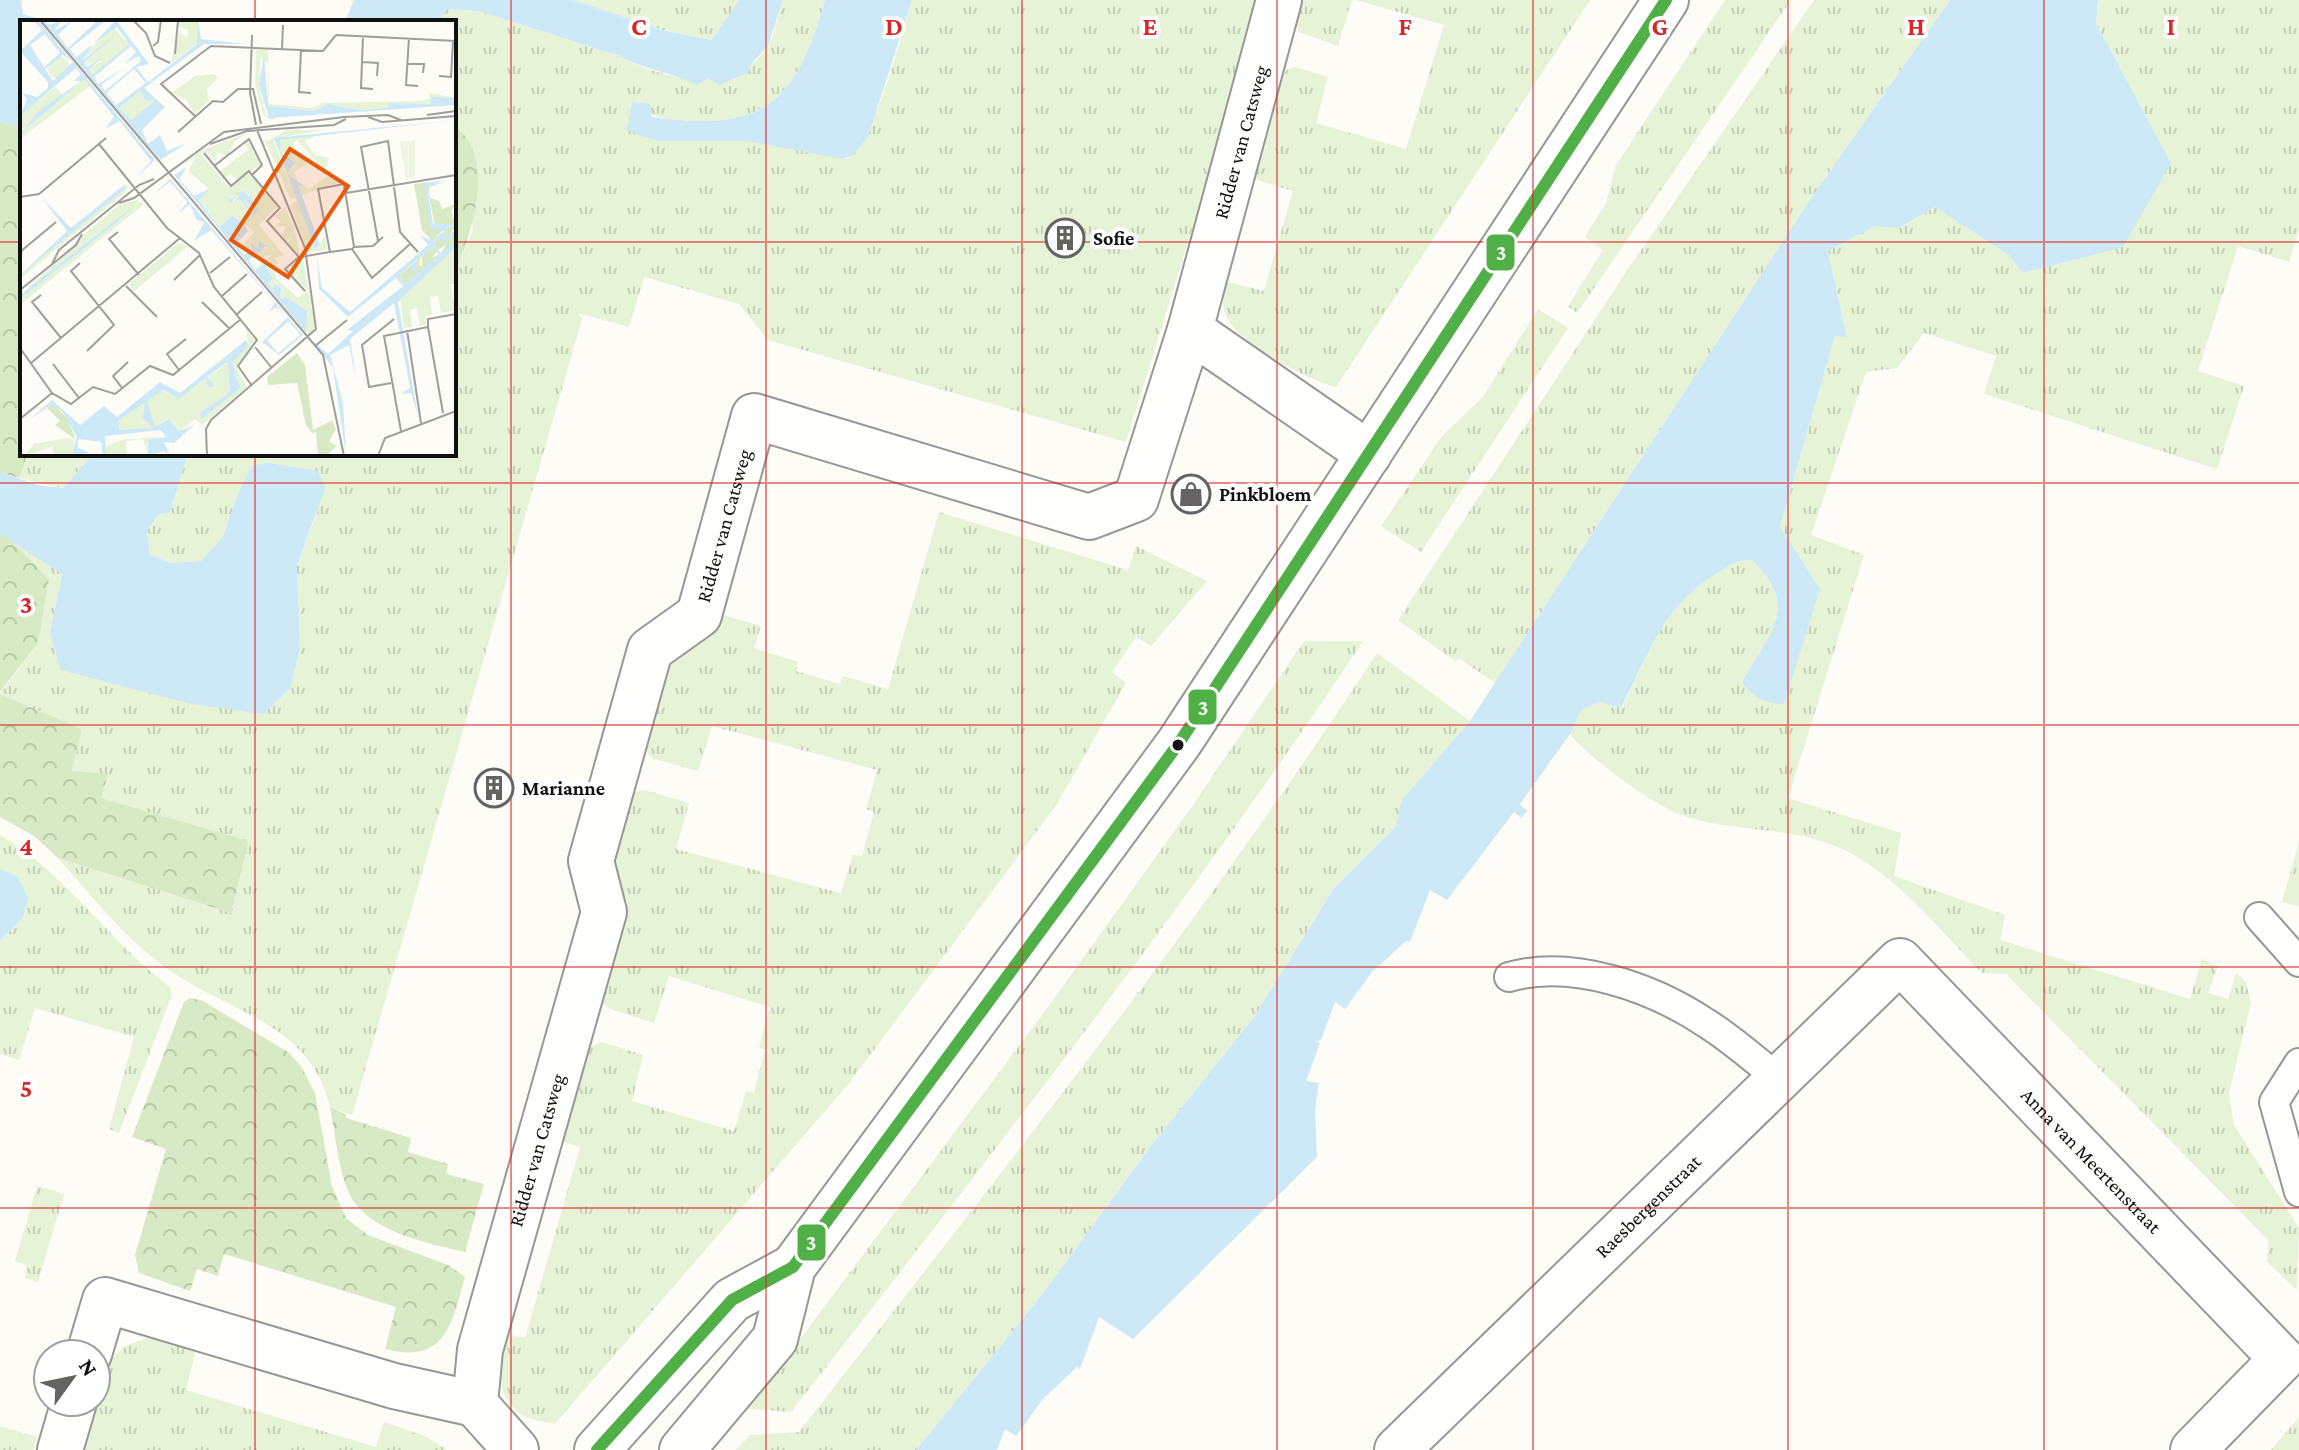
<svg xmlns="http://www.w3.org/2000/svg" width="2299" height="1450" font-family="'Crimson Pro',serif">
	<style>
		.grass { fill: url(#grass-tufts) }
		.forest { fill: url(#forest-crowns) }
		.water { fill: #cde8f7 }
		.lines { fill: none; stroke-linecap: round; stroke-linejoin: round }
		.lane-casing { stroke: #979795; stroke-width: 32 }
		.street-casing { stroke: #979795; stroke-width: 48 }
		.lane { stroke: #fffffe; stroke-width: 28 }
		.street { stroke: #fffffe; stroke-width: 44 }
		.bus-1-casing { stroke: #fff; stroke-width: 18 }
		.bus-1 { stroke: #50af46; stroke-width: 12 }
		.grid { fill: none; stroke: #d62828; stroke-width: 2; stroke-opacity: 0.55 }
		.bus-dot { fill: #111; stroke: #fff; stroke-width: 3 }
		.labels { text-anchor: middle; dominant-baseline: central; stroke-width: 8; stroke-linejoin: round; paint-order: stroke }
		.street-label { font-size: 20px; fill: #111; stroke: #fff }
		.poi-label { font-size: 20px; font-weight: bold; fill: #111; stroke: #fff; text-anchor: start }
		.inset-road { fill: none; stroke: #9f9e9b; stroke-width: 2 }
		.view { fill: #e8590c; fill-opacity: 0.15; stroke: #e8590c; stroke-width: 4 }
		.inset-edge { fill: none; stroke: #111; stroke-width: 4 }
		.grid-label { font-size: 26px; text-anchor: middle; font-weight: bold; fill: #d62828; stroke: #fff; stroke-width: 8; stroke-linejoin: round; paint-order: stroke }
		.line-badge { stroke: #fff; stroke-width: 3 }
		.badge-label { font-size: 22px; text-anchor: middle; font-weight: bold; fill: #fff }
	</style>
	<defs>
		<pattern id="grass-tufts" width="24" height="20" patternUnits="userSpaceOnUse" patternTransform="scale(2)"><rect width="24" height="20" fill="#e7f3d7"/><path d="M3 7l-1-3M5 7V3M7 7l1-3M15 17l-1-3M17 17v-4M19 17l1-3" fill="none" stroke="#c5cfb8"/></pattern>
		<pattern id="forest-crowns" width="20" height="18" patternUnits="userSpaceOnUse" patternTransform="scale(2)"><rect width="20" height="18" fill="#d8eac5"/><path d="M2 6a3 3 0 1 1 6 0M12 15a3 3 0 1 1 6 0" fill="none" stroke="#b8c8a8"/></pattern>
	</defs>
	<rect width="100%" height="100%" fill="#fdfcf7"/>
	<g class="grass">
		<polygon points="573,0 739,0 713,40 666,31"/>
		<path d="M783,0H825C806,69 782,123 701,122C671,122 656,120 632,102L659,141H747L847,159C875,144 901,34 912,0H1263L1126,442L768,340L739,304L644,277L629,327L578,313L582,319L352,1115L330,1107C309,1020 228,1014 165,967C125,938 90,895 58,858L231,913L249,841L100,798L72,771L82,729L0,694L38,643L49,579L7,536L62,573L50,633L264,713L290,687L300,650L297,566L318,510L241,486L222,538L201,561L172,563L150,555L147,531L158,515L170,512L188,454H454V276L473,230L459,130L454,126V22H440L447,9L479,11L619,56C660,79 729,94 763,53C774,40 778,16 783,0Z"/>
		<polygon points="1299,0 1352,0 1338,46 1299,32 1294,21"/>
		<path d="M1356,0H1590L1336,387C1306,379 1242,346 1227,318C1221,306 1223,294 1224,281L1264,291L1293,191L1248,177L1278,73L1295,67L1328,77L1316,123L1406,149L1444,25Z"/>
		<polygon points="1725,0 1791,0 1577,313 1568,306 1603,250 1585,237 1606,203 1616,165"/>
		<polygon points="1814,0 1950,0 1811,198 1495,683 1459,658 1456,662 1398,620 1628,269"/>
		<path d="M2098,0H2299V230L2289,262L2238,246L2198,371L2244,386L2217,469L1984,394L1996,356L1924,333L1897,368L1866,372L1811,535L1864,555L1788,798L1901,833L1894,876L2005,915L2000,940L2190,999L2202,959L2218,966L2208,993L2228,999L2236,973L2246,982L2251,1003L2229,1093L2234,1125L2299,1228L2297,1290L2267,1262L2268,1240L2006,974L1982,973C1939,930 1896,873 1840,848C1792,826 1730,832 1684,816C1654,806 1590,759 1570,734L1581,710L1599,702L1622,708C1647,657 1662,607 1713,576C1726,567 1736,560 1752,560C1801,609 1770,632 1742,682L1820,589L1780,528L1835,336H1847L1828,251L1875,226L1900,228L1935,207L2010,256L2171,163L2096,23Z"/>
		<polygon points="1538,309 1568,328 1421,552 1381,526 1442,436 1483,397"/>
		<polygon points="28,454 93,454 63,488 19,478"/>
		<path d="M939,512L1128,570L1136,546L1207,581L1151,646L1136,637L1112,672L1126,683L1057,804L850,1082L555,1424C546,1422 531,1420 524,1416C493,1399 499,1361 503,1333L525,1338L580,1147L558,1140L587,1048L602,1042L643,1055L632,1101L734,1131L746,1091L754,1093L765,1050L759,1047L770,1007L669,976L654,1023L610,1009L603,1003L610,868L630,793L644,790L689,803L676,849L841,893L853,855L862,856L874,812L866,809L877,770L712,726L698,771L652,758L642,747L665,665L716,613L761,626L754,648L798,662L796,671L840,684L843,676L888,689Z"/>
		<path d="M1304,641H1363C1186,908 988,1159 791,1412L739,1408L795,1346L1048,1007L1193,805Z"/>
		<path d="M1377,653L1470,721L1403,800L1396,826L1334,888L1254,1017L1154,1142L1037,1301L916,1450H736L750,1435L799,1432C998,1177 1200,924 1377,653Z"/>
		<path d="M0,835C66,873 109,942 170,987L172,995L119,1133L109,1129L134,1037L35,1008L19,1060L0,1054V941L22,919L18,877L0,869Z"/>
		<polygon points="2299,841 2299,906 2282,902"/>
		<polygon points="37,1186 64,1194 38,1282 25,1278 26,1265 15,1261"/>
		<polygon points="150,1337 197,1346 186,1390 376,1447 384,1422 427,1437 447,1450 78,1450 106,1364 125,1346"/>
		<polygon points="2299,1417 2299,1450 2271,1450"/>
		<polygon points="0,1426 37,1437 33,1450 0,1450"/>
	</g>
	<g class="forest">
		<polygon points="0,121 22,128 22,454 28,454 19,478 0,472"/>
		<path d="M454,126C499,157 470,237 454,276Z"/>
		<polygon points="0,534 7,536 49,579 38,643 0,692"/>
		<polygon points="0,694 82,729 72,771 108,774 101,798 249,841 231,913 58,858 34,836 0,817"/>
		<path d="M190,998L201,1000L288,1052L301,1066L315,1093L332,1186L346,1218L368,1235L448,1265L465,1277C452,1324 445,1365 385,1349L396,1307L224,1254L218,1276L197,1269L190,1291L139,1273L135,1255L166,1149L132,1137L184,1002Z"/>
		<path d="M330,1107L346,1114V1118L411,1138L408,1152L448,1164L446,1174L484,1184L465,1252C430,1244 376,1233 354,1202C338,1177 336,1136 330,1107Z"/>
	</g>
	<g class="water">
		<polygon points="0,0 21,0 23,14 47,22 22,22 22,128 0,121"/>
		<path d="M354,0H573L666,31L712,40L739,0H783L768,46L751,64L749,72L719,85L708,78L697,85C672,72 644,70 619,56L479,11L447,9L440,22H345Z"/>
		<path d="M825,0H912L868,137L852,156L842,159L747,141H659L627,131L632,102L650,104L652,117C762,134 796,104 825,0Z"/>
		<path d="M1950,0H2098L2096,23L2171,163L2123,247L2023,273L2010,256L1935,207L1899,228L1875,226L1828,251L1847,337L1835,336L1780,527L1820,589L1784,704C1765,704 1753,697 1742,682C1770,632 1801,608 1752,560C1736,560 1726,567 1713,576C1662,607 1647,658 1621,708L1599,702L1581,710L1570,734L1520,804L1527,811L1521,818L1514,812L1447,900L1430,890L1410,942L1406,941L1372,972L1345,1009L1335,1002L1321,1040L1316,1041L1320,1043L1306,1081L1319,1083L1315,1110L1317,1157L1133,1339L1099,1317L1080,1369L1077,1367L1043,1399L1016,1436L1005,1429L997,1450H916L1037,1301L1154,1142L1254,1017L1334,888L1396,826L1402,800L1470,721L1811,198Z"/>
		<polygon points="93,454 188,454 170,512 158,515 147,531 150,555 172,563 201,561 222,538 241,486 253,465 269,463 318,471 325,488 297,566 300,650 290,688 264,714 192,704 61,670 50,633 62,574 0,534 0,472 37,485 63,488"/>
		<polygon points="0,869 18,877 28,898 22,919 0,941"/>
	</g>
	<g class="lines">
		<g class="lane-casing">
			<g id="lane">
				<polyline points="2259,917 2299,962"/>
				<path d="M1509,977C1572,959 1652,987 1706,1023C1732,1039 1755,1060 1779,1079"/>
				<polyline points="2299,1063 2274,1102 2299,1192"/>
			</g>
		</g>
		<g class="street-casing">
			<g id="street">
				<polyline points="1190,330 1369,454"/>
				<polyline points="89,1354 105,1300 394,1386 475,1404 516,1450"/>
				<path id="s1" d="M475,1404L480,1350L604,912L591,861L650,650L699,615L754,416L1089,517L1136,499L1190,330L1279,0"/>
				<polyline points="60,1450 74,1402"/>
				<polyline points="597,1450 732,1300 793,1267"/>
				<polyline points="682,1450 775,1339 793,1267 1179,743 1666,0"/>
				<path id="s2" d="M1397,1450L1900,961L2282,1359L2193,1450"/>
			</g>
		</g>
		<use href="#lane" class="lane"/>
		<use href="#street" class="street"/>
		<g class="bus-1-casing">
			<polyline id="bus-1" points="597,1450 732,1300 793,1267 1179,743 1666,0"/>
		</g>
		<use href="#bus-1" class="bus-1"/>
	</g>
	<path class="grid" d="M255,0V22M511,0V1450M766,0V1450M1022,0V1450M1277,0V1450M1533,0V1450M1788,0V1450M2044,0V1450M0,242H22M454,242H2299M255,454V1450M0,483H2299M0,725H2299M0,967H2299M0,1208H2299"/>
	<defs>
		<g id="building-ring" transform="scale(2)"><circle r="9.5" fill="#fff" stroke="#646362" stroke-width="1.5"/><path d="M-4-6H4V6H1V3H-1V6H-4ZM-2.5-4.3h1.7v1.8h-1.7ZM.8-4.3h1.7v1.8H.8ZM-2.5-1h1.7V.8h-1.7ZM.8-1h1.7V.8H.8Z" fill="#646362"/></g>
		<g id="shop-ring" transform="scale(2)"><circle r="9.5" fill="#fff" stroke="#646362" stroke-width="1.5"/><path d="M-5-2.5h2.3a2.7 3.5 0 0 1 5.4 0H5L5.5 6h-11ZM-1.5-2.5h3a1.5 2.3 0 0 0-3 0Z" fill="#646362"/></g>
	</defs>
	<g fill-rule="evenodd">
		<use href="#building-ring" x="1065" y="238"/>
		<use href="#shop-ring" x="1191" y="494"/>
		<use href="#building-ring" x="494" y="788"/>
	</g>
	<circle class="bus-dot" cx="1178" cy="745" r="7"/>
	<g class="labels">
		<g class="street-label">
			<text stroke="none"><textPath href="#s1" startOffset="1820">Ridder van Catsweg</textPath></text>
			<text stroke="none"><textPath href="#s1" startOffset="934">Ridder van Catsweg</textPath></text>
			<text stroke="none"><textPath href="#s1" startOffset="262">Ridder van Catsweg</textPath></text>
			<text stroke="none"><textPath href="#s2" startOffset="978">Anna van Meertenstraat</textPath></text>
			<text stroke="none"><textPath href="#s2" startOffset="350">Raesbergenstraat</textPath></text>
		</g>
		<g class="poi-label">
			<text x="1093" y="238">Sofie</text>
			<text x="1219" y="494">Pinkbloem</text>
			<text x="522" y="788">Marianne</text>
		</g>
	</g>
	<g transform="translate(20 20)">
		<rect width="436" height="436" fill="#fdfcf7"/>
		<path d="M159,0H178L179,22L151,43L160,12L168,18V10L157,6ZM93,7L109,24L72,55L69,48L84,40L64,44L78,30L59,39ZM236,30H248L249,84L292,88L302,83L400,81L409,79L410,73L436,78L412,77L410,84L369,83L367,88L338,90L308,84L294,91L247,86L248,45L241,36L239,66L246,95L257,98L252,100L244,96L235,64ZM194,54L198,58L187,69L189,80L175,94L166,80L152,73L175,56ZM64,59L70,66L0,119V114ZM35,67L43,76L0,111V96ZM120,71L124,79L134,81L111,100L99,88ZM266,110H303L253,119L276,178L271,180L244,118L248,121ZM228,113L214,122L208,136L197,132L196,143L185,131L176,136L181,134L209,167L229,152L257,187L239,205L264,235L254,238L259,244H252L256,258L278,278L288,270L275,259L279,253L273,257L267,250L283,240L295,307L289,317L283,304L288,292L266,277L260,279L261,268L254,263V271L248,263L253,256L246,250L251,257L246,261L239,252L248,242L235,249L253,234L238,238L232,233L246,228L238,220L237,228L229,223L230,231L224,224L234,212L223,202L233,193L227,184L220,176L212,181L206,176L211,183L220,179L231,193L219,201L213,195L199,207L179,179L188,168L168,151L176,137L149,152L184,129ZM277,115H297L285,121L295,135L309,138L305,152L277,120L272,125L287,144L274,152L278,161L289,169L308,156L321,162L280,176L278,165L285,167L268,154L274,146L258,126L260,120ZM227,120L241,144L217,160L211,154L205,158L200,151L229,129L223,123ZM107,164V171L0,259V255ZM117,180L124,184L0,285V279L116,184L0,276L62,216L100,184ZM277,180L294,227L298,229L305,215L307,230L288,232L270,185ZM265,187L276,214L280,236L268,223L272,217L266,222L262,215L266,206L254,207L261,202L255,196ZM158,223L168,226L113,272L109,264ZM431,230L436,231V264H430L436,290L421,293L418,276L410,277L412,295L405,296L406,305L400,306L397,288L390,290L392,307L384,308L380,277ZM225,307L236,322L216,347L227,367L182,405L173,397L193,372L220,369L212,343L229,325ZM138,417L142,421L127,423L128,436L123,419L106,421L107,436L86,434L84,427L102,420ZM47,418L55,421L51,436H34L32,427L4,436L14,424Z" fill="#e7f3d7"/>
		<path d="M407,162L411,209H424L412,221L402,210L394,164ZM425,162L409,167L410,178L419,181L422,189L436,184L431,191L436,204L415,207L407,165ZM436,205L428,218L436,214V222L385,265L379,256L401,237L399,244L402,247V236L412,227L417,231L412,238L421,233L426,225L418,230L414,224L427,208ZM277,333L285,345L293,410L312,400L316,409L309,421L317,426L306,436H298L296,412L292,413L286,405L277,363L248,365L247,357ZM33,384L47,398L56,420L35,405L40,401L27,388Z" fill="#d8eac5"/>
		<path d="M207,343L210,372L160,411L148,399L134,408L99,410L98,400L141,370L159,379Z" fill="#e7f3d7"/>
		<path d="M28 48a11 11 0 1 1 22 0a11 11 0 1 1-22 0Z" fill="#e7f3d7"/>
		<path d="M395,120V158L386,160L380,122Z" fill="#f0f6e1"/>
		<path d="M13,0H18L52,41L43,35L25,49L33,61L53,42L135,140L115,158L131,141L100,101L85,109L94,97L64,59L0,114L20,90L61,61H54L61,54L56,48L0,96L7,79L2,73L17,77L28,68V62L0,31L22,10ZM25,14L40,33L24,47L10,25ZM22,0L30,5L42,0L34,11L53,0L38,15L48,28L78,0H86L50,29L56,37L73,24L62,41L97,13L64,43L67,47L83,37L69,49L72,55L109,24L97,7L74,23L96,0L129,44L116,47L128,62L177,24L178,0L181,19L225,24H184L124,68L145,87L122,110L128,124L140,115L147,131L167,123L140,140ZM111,26L116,32L105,43L119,36L121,41L85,71L81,65L104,48L78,64L74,57ZM114,49L126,63L96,85L86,73ZM120,71L125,80L134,81L111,100L99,88ZM244,34L248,86L294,91L308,84L338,90L367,88L369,83L410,84L412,77L436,78V85L249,98L239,65ZM436,100L260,120L261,133L275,142L268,154L285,167L278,165L300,225L295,229L254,118ZM167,147L159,159L174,176L189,169L179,180L199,207L213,195L219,201L231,193L220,179L211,183L206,176L214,181L220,176L215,173L224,171L239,189L232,198L234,190L221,176L233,193L223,202L228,211L216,224L224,235L232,230L230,222L237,228L239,220L246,226L229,240L235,250L248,242L245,248L253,257L248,263L254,271V263L261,268L260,279L266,277L287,291L286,313L154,155ZM150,159L283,315L259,335L242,322L268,297L257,287L248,293L255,283L191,210L174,221L184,203L176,199L170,184L158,194L167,182L155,167L150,162L134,174ZM269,301L280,315L258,333L247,320ZM425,160L407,166L413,204H436L427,208L424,221L433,211L436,214L425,222L418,220L414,225L421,233L436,222V227L378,282L398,396L391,373L380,374L390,368L374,283L330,319L337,364L329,325L310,335L323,383L326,436L313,348L292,320L308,334L333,311L327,310L383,266L376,258L328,297L299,269L297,238L302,268L330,292L408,225L400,215L412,221L424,211L411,209L404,163ZM413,227L420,235L384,264L379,256L392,244V252L399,246L393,243ZM104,165L105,169L0,255L47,211L22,178L51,208ZM116,184L97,202L0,279V275ZM226,320L229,325L212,343L220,368L182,399L179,394L210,372L207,342L187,357L195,366L188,367L186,358L159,379L143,370L127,381L135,407L149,399L159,411L174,405L154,423L144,422L150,436L144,431L128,436V420L146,417L141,410L85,416L86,433L100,436H83L81,422L59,419L57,427L70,433L51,436L57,417L42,391L31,385L10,399L32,380L60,405L84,386L97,397L140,362L160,373ZM125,382L123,398L133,408L99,410V400Z" fill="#cde8f7" fill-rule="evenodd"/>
		<path class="inset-road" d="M20,0L303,335L324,436M113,0L126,13L135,36L150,43M232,15L230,73L236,105M316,15L436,21M343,16L341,68L353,69M389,18L386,65L398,66M133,26L138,22L141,0M262,29L263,5M281,30L279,72L291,73M155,34L158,0M342,42L358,43L357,56M387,44H404L403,53M419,56L431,57L433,21M233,69L241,104M407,95L436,91M176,97L141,64L191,26L303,31L316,15M348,97L362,102L436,96M158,112L193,81L203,82L218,69H234M79,124L147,208L179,233L194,267L237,320L218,346L232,366M190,124L227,111L314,105L326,99M184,133L211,166L229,151L232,155L260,188L247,201L279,237M194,146L229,119L242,145L232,155M326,173L436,155M0,177L19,174L86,118M99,183L114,178L204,112L324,97L368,95L381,100M98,212L89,219L119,255M358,221L341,127L368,121L380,212L398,232M334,227L353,226L363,217M332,229L352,258L390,224M0,232L36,202M60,243L51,251L94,305L67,331M32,244L39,230L119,165L134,159M190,253L210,237M154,260L180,235M106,266L137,297M0,270L56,225L62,214M285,271L265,249L279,237H281L292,235L310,232L332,229L334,227L324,164L298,169L310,232M21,275L12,282L41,318M202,276L227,254M182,282L210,309M217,294L242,272M408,307L423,393M408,307V299L436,294M387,310L401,403M295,326L327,300M235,327L251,347M0,328L32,373L51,384L73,367L95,374L130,346L153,355L221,299M11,343L160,218M33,344L59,378M159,350L147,334L166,319M371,363L349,367L342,325L374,299M102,368L93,356L108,342M0,399L32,373M381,411L364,316L408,307M187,436L186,409L191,400L296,309L285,228L237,110M358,436L365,418L436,391"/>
		<path class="view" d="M270,129L328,166L268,257L211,220Z"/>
		<rect width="436" height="436" class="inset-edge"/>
	</g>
	<g class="grid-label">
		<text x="639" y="35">C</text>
		<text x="894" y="35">D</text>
		<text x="1150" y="35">E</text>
		<text x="1405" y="35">F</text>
		<text x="1660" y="35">G</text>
		<text x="1916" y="35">H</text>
		<text x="2171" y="35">I</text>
		<text x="26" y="613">3</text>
		<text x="26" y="855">4</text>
		<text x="26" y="1097">5</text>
	</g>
	<g class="line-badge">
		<rect x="1485" y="233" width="31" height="39" rx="8" fill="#50af46"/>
		<rect x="1187" y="688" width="31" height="38" rx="8" fill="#50af46"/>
		<rect x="796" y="1223" width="31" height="39" rx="8" fill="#50af46"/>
	</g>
	<g class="badge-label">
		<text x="1501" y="260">3</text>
		<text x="1203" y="715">3</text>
		<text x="811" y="1250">3</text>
	</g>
	<g transform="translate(72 1378) rotate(57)"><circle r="38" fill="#ffffff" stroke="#a0a0a0" stroke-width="2"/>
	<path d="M0-6L14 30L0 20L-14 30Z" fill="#646362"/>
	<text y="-12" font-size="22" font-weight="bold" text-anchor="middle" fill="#111111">N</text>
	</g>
</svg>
